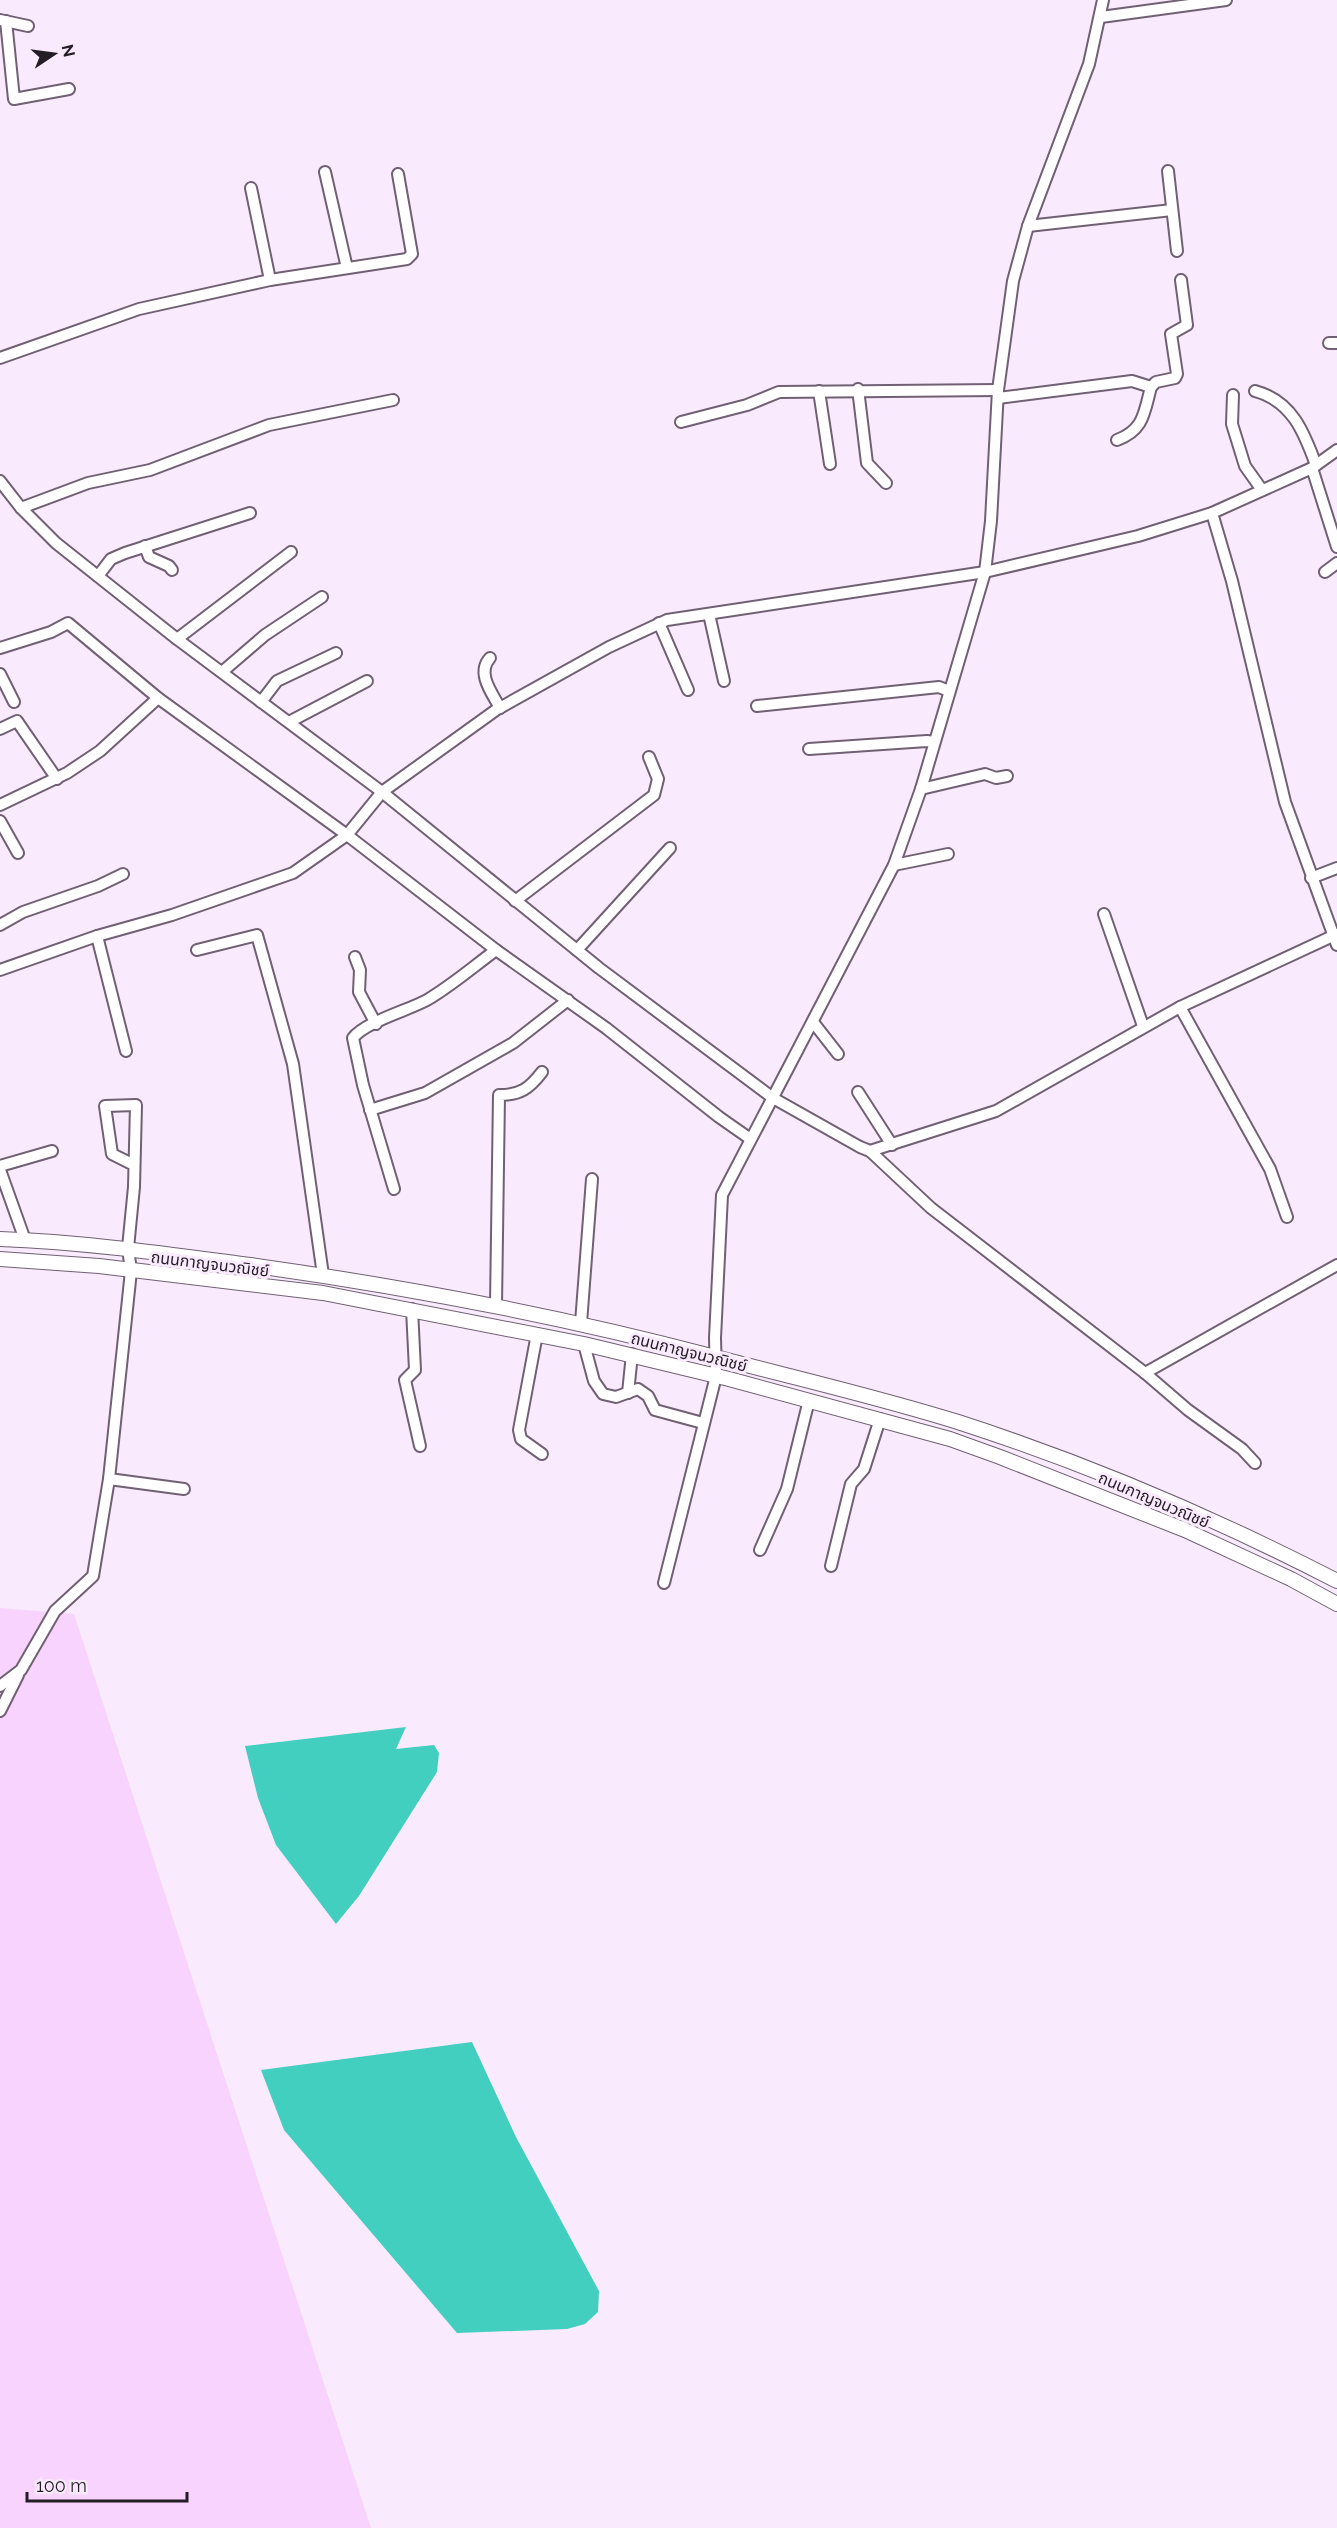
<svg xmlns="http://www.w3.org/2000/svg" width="1337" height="2528" font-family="Raleway,'Noto Sans Thai',sans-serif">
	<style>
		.green { fill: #f7d3fe }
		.water { fill: #42cfbf }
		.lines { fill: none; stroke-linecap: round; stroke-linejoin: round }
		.minor-casing { stroke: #716074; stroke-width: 14 }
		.major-casing { stroke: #716074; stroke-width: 16 }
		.minor { stroke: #fff; stroke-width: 10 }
		.major { stroke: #fff; stroke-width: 14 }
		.labels { text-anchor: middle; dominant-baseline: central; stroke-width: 6; stroke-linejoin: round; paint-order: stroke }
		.street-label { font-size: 16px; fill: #241d25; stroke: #faeafd }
	</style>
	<rect width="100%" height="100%" fill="#faeafd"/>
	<polygon class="green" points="0,1608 74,1614 371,2528 0,2528"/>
	<g class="water">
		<polygon points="406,1727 396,1749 434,1745 439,1753 437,1772 359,1896 336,1924 276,1845 258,1798 245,1746"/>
		<polygon points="472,2042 516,2137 599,2291 598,2312 585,2324 567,2329 457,2333 284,2130 261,2070"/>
	</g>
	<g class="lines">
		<g class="minor-casing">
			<g id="minor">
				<polyline points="1101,17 1226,0"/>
				<polyline points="0,20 28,26"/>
				<polyline points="6,21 14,99 69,89"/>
				<polyline points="1168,171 1177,251"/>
				<polyline points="325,172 347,268"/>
				<polyline points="251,188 270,280"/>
				<polyline points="1028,226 1172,210"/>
				<polyline points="1329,343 1337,343"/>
				<polyline points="0,358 139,309 270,280 407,259 412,254 398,174"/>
				<polyline points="858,389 867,463 886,483"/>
				<polyline points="819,391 830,464"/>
				<path d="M1255,391C1292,401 1304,432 1316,465"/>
				<polyline points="1233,395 1232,424 1245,466 1262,490"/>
				<polyline points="998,398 1132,381 1151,387 1156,382 1175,378 1177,374 1171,334 1187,325 1181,280"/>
				<polyline points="681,422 747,405 779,392 998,390"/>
				<path d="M1117,440C1144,430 1144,413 1151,387"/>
				<polyline points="1312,468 1337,547"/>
				<polyline points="0,481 21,508 56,543 177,639 382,792 599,968 773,1098 860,1147 870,1151 996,1111 1180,1007 1337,934"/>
				<polyline points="21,508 88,483 150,470 269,425 393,400"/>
				<polyline points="1212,513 1232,581 1285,802 1337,945"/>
				<polyline points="145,546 149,557 169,566 172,570"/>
				<polyline points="1325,572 1337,563"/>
				<polyline points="98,576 111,559 125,553 250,513"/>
				<polyline points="709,614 724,681"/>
				<polyline points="659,623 688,690"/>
				<polyline points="177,639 291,552"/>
				<polyline points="0,648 51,632 68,623 158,698 347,835 496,950 606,1028 719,1117 749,1138"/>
				<path d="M490,658C476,673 492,693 500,708"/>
				<polyline points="222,672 265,635 322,597"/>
				<polyline points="0,674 14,702"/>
				<polyline points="261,702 277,681 336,653"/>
				<polyline points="757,706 939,687 949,691"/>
				<polyline points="289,722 367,681"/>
				<polyline points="0,729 17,721 57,779"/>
				<polyline points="809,749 927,741 934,742"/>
				<polyline points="921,789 985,774 996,778 1007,776"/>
				<polyline points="0,805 67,773 100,751 158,698"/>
				<polyline points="0,821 18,853"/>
				<polyline points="894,865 948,854"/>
				<polyline points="1311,878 1337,868"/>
				<polyline points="515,901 654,795 658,779 649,757"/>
				<polyline points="1104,914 1143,1026"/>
				<polyline points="0,925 23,912 98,886 123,874"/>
				<polyline points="97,936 126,1051"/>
				<polyline points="197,950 257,935 293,1064 323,1275"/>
				<polyline points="577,950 670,848"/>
				<polyline points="355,957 360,970 359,992 376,1024"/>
				<polyline points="0,970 97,936 172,915 293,873 347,835 382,792 496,710 609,647 667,620 985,572 1138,536 1212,513 1312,468 1337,450"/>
				<polyline points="1180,1007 1270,1169 1287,1217"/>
				<polyline points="813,1022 838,1054"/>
				<polyline points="858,1092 892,1145"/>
				<polyline points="370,1110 425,1093 513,1043 568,1000"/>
				<polyline points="870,1151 931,1208 1145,1373 1188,1410 1242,1449 1255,1463"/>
				<polyline points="0,1166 52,1151"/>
				<polyline points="0,1170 25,1240"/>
				<path d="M394,1189L363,1085L353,1038C365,1022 409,1010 427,1000C451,986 473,967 496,950"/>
				<path d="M496,1305L499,1095C520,1095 529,1089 542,1072"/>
				<polyline points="412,1309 415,1370 405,1380 420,1446"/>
				<polyline points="581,1323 592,1179"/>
				<polyline points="537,1334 519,1430 521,1439 542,1454"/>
				<polyline points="584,1344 594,1381 603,1394 616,1397 638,1389 648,1396 655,1410 703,1423"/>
				<polyline points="1145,1373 1337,1265"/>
				<polyline points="628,1393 632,1354"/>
				<polyline points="109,1479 184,1489"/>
				<polyline points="760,1550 787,1489 809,1400"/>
				<polyline points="831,1566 851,1484 864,1469 880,1419"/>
				<polyline points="664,1583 716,1376 715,1338 722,1195 894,865 921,789 985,572 991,521 998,390 1013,281 1028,226 1089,64 1103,0"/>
				<polyline points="0,1686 21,1670 55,1611 93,1576 109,1479 131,1271 128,1248 134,1187 136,1105 105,1106 112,1154 134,1165"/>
				<polyline points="0,1711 18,1675"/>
			</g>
		</g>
		<g class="major-casing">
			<g id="major">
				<path d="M0,1239C84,1242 167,1254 250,1265C407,1287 561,1316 715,1357C796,1378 878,1397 958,1422C1088,1464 1215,1518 1337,1581"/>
				<polyline points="0,1259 99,1266 323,1293 584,1344 729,1379 950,1439 1000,1457 1185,1530 1291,1579 1337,1604"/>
			</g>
		</g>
		<use href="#minor" class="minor"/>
		<use href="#major" class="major"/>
	</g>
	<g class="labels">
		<g class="street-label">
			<text transform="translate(210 1264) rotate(7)">ถนนกาญจนวณิชย์</text>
			<text transform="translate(689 1352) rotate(14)">ถนนกาญจนวณิชย์</text>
			<text transform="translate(1154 1500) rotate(23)">ถนนกาญจนวณิชย์</text>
		</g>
	</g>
	<g transform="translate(54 54) rotate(77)" stroke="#faeafd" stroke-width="4.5" paint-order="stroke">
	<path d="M0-4.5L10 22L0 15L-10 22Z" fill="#241d25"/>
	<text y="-9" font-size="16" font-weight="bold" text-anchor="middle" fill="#241d25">N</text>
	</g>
	<path d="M27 2492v9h160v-9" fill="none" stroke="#241d25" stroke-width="3"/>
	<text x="36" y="2492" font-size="18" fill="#241d25" stroke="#faeafd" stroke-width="4.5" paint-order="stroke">100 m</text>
</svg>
